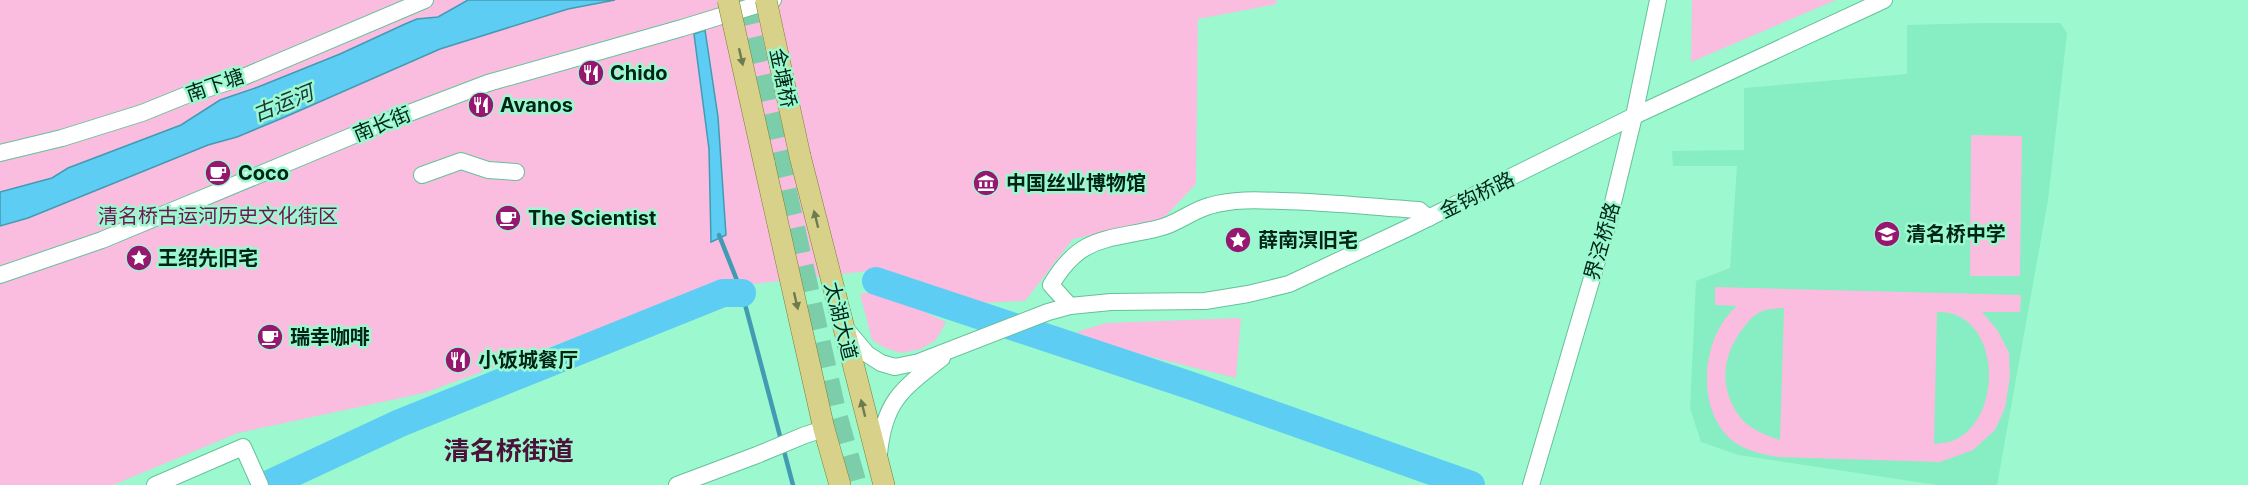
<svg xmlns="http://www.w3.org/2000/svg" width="2248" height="485" font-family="Inter,'Noto Sans SC',sans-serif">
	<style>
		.built { fill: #87edc2 }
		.green { fill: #fabddf; fill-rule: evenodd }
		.water { fill: #5ecdf4; stroke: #429bb2; stroke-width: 1.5 }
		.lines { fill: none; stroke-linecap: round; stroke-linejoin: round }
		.stream { stroke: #429bb2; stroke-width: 4.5 }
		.river { stroke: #5ecdf4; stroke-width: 28 }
		.highway-tunnel { stroke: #7cceaa; stroke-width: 26; stroke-dasharray: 26 13; stroke-linecap: butt }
		.minor-casing { stroke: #65c19a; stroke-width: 18 }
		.major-casing { stroke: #7c812f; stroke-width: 22 }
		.minor { stroke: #fff; stroke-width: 16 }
		.major { stroke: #d8d18a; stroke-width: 21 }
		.major-bridge-casing { stroke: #7c812f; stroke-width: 22; stroke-linecap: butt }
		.major-bridge { stroke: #d8d18a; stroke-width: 21 }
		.oneway { fill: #6c7b50 }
		.labels { text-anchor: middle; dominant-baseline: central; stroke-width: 5; stroke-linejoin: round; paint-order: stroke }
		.poi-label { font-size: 20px; font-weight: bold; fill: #002517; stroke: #9bf8cf; text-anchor: start }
		.street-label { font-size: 20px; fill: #002517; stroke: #9bf8cf }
		.park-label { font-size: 20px; fill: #6f1552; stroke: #9bf8cf }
		.water-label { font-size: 21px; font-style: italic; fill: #1a333c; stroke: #9bf8cf }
		.district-label { font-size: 26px; font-weight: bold; fill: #4c1139; stroke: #9bf8cf }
	</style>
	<rect width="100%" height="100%" fill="#9bf8cf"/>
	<polygon class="built" points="1986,23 2060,23 2067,33 2048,200 1997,485 1937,485 1739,455 1701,442 1690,408 1696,281 1730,268 1737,166 1673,166 1672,151 1744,150 1744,88 1907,74 1907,25"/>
	<g class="green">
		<polygon points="0,0 1276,0 1277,4 1198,19 1196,184 1161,221 1073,239 1025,301 976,303 877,270 708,289 424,393 238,433 113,485 0,485"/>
		<polygon points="1692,0 1836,0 1691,62"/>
		<polygon points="1971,135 2022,136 2020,276 1970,276"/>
		<path d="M1715,287L2021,295L2020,312H1982L1998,331L2009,353L2010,376L2005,408L1995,430L1973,450L1940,462L1777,457C1762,454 1747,451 1734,442C1694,411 1701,336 1737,306L1715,305ZM1784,308L1780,439L1779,440C1766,435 1749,429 1740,417C1718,387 1722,355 1744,327C1749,320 1756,313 1765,310C1771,309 1778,308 1784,308ZM1937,312C2002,310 2005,421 1952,441C1947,443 1939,443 1934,444Z"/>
		<polygon points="879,291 946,322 936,340 921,349 901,353 885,348 872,340 860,294"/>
		<polygon points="1241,318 1236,378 1119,349 1076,332 1107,323"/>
	</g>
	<g class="water">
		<polygon points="468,0 615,0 568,9 440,49 285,117 237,137 208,145 28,218 0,226 0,192 52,178 68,168 181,125 220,100 258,87 340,54 405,24 417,19 438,17"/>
		<polygon points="705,30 718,117 726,235 711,242 709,149 694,34"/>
	</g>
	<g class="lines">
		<polyline class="stream" points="719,235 742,293 793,485"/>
		<g class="river">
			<polyline points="876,281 1192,386 1471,485"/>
			<polyline points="267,485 400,423 723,293 742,293"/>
		</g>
		<polyline class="highway-tunnel" points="741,0 833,411 854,485"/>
		<g class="minor-casing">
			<g id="minor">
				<polyline points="0,153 62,138 142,113 184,96 241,78 425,0"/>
				<polyline points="422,175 461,161 488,170 516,172"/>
				<polyline points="0,275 102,240 383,123 488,83 682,28 773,0"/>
				<path d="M1070,306L1051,285C1081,234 1107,241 1159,228C1177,224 1191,211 1209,206C1232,199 1257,200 1282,201C1327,202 1373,207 1419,210L1429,218"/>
				<polyline points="846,329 867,354 881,363 895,367 919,362 1048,312 1070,306 1111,302 1205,301 1248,294 1289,284 1408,228 1634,116 1884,0"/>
				<path d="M879,454C884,401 902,389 942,358"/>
				<polyline points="155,485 243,447 260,485"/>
				<polyline points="677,485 757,455 805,435 824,429"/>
				<polyline points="1531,485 1607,227 1634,116 1658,0"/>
			</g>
		</g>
		<g class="major-casing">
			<g id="major">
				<polyline points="800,156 884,485"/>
				<polyline points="764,162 824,429 840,485"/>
			</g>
		</g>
		<use href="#minor" class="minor"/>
		<use href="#major" class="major"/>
		<g class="major-bridge-casing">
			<g id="major-bridge">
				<polyline points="728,0 764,162"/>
				<polyline points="766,0 800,156"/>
			</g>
		</g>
		<use href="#major-bridge" class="major-bridge"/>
	</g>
	<defs><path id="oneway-solid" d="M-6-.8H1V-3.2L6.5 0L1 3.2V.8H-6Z" transform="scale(1.5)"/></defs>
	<g class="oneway">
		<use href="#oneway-solid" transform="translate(741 57) rotate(77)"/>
		<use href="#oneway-solid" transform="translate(816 219) rotate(-104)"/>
		<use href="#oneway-solid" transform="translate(796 301) rotate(77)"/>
		<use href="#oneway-solid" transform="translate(863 408) rotate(-104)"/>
	</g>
	<defs>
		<g id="restaurant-disc" transform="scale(1.35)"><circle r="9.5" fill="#961770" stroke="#9bf8cf"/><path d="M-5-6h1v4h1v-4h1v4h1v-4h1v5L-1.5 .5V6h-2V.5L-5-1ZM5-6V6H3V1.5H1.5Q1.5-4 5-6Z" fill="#fff"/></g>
		<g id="cafe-disc" transform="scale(1.35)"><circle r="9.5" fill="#961770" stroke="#9bf8cf"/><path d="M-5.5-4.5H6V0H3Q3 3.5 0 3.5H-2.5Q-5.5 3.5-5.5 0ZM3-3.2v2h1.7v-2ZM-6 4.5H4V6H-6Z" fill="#fff"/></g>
		<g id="museum-disc" transform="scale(1.35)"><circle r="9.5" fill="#961770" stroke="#9bf8cf"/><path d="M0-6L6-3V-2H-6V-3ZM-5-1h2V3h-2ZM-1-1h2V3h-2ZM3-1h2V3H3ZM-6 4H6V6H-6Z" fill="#fff"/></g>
		<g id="school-disc" transform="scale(1.35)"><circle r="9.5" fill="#961770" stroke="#9bf8cf"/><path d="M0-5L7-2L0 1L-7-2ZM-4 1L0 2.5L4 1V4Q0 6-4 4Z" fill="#fff"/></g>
		<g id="sight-disc" transform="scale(1.35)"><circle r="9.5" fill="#961770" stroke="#9bf8cf"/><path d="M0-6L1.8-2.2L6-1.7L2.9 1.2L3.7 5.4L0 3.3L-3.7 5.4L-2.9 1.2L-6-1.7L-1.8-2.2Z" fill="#fff"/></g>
	</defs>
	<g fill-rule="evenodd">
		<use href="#restaurant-disc" x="591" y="73"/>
		<use href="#restaurant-disc" x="481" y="105"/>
		<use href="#cafe-disc" x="218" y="173"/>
		<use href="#museum-disc" x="986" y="183"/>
		<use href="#cafe-disc" x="508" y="218"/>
		<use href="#school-disc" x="1887" y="234"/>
		<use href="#sight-disc" x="1238" y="240"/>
		<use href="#sight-disc" x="139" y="258"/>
		<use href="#cafe-disc" x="270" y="337"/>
		<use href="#restaurant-disc" x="458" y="360"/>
	</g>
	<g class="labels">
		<g class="poi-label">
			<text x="610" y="73">Chido</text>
			<text x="500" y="105">Avanos</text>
			<text x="238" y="173">Coco</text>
			<text x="1006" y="183">中国丝业博物馆</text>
			<text x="528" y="218">The Scientist</text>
			<text x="1906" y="234">清名桥中学</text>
			<text x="1258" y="240">薛南溟旧宅</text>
			<text x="158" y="258">王绍先旧宅</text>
			<text x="290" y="337">瑞幸咖啡</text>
			<text x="478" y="360">小饭城餐厅</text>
		</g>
		<g class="street-label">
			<text transform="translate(783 78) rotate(78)">金塘桥</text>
			<text transform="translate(215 85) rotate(-19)">南下塘</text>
			<text transform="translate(382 124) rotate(-22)">南长街</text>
			<text transform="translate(1477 195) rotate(-26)">金钩桥路</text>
			<text transform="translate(1602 241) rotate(-74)">界泾桥路</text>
			<text transform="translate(841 321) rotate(76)">太湖大道</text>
		</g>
		<g class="park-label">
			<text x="218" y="216">清名桥古运河历史文化街区</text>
		</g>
		<g class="water-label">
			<text transform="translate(283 103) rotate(-22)">古运河</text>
		</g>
		<g class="district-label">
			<text x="509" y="450">清名桥街道</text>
		</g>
	</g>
</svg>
